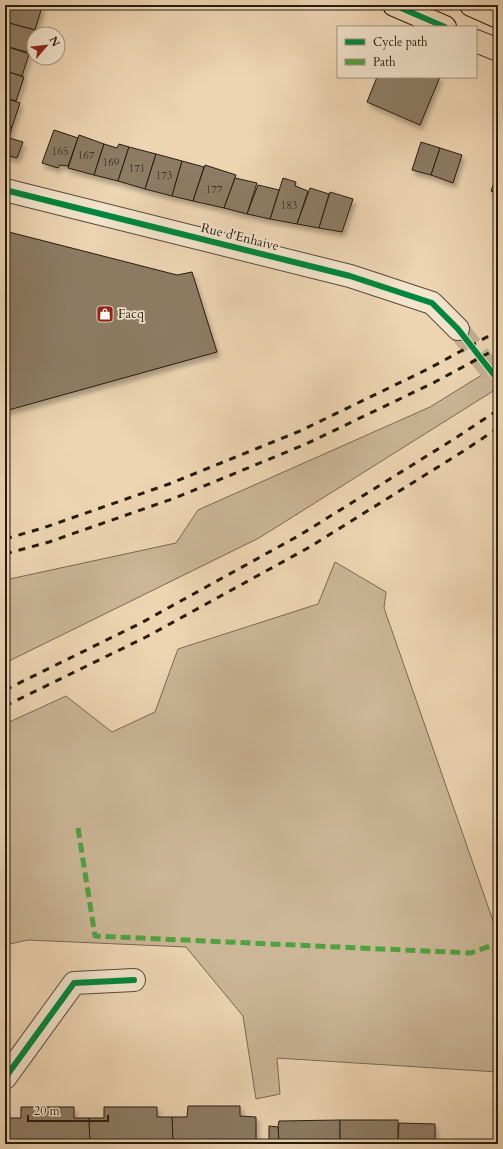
<svg xmlns="http://www.w3.org/2000/svg" width="503" height="1149" font-family="Cardo,serif">
	<style>
		.green { fill: #cbb697; stroke: #786954 }
		.building { fill: #8d7c65; stroke: #261c11; filter: url(#shadow) }
		.lines { fill: none; stroke-linecap: round; stroke-linejoin: round }
		.street-tunnel { stroke: #c5b092; stroke-width: 22; stroke-dasharray: 22 11; stroke-linecap: butt }
		.street-casing { stroke: #584a39; stroke-width: 24 }
		.primary-casing { stroke: #261c11; stroke-width: 24 }
		.street { stroke: #f3e4cd; stroke-width: 22 }
		.primary { stroke: #edd5b2; stroke-width: 22 }
		.rail { stroke: #261c11; stroke-width: 3; stroke-dasharray: 7 7; stroke-linecap: butt }
		.quiet { stroke: #50a13f; stroke-width: 5; stroke-dasharray: 10 5; stroke-linecap: butt }
		.cycleway-casing { stroke: #f3e4cd; stroke-width: 8 }
		.cycleway { stroke: #00873e; stroke-width: 6 }
		.labels { text-anchor: middle; dominant-baseline: central; stroke-width: 3.5; stroke-linejoin: round; paint-order: stroke }
		.number-label { font-size: 11px; fill: #403426 }
		.street-label { font-size: 13px; fill: #261c11; stroke: #f3e4cd }
		.poi-label { font-size: 13px; fill: #261c11; stroke: #f3e4cd; text-anchor: start }
	</style>
	<defs>
		<filter id="shadow"><feDropShadow dx="2.5" dy="4.5" stdDeviation="2" flood-color="#0004"/></filter>
	</defs>
	<rect width="100%" height="100%" fill="#edd5b2"/>
	<filter id="stains"><feTurbulence type="fractalNoise" baseFrequency=".005" numOctaves="4"/><feColorMatrix values="0 0 0 0 .2 0 0 0 0 .09 0 0 0 0 .02 0 0 0 .5 -.17"/></filter>
	<radialGradient id="worn" r=".72"><stop offset=".6" stop-color="#630" stop-opacity="0"/><stop offset="1" stop-color="#630" stop-opacity=".3"/></radialGradient>
	<g class="green">
		<polygon points="498,365 498,388 259,538 5,663 5,580 176,543 198,510 430,407"/>
		<polygon points="335,562 386,592 384,608 498,935 498,1072 277,1058 280,1094 256,1099 243,1016 186,947 28,940 5,945 5,836 9,781 5,783 5,724 66,696 112,732 155,712 178,649 318,604"/>
	</g>
	<g class="building">
		<polygon points="9,5 35,5 42,7 35,30 5,22 5,15"/>
		<polygon points="5,22 35,30 27,52 5,46"/>
		<polygon points="5,46 29,54 22,76 5,71"/>
		<polygon points="5,71 24,77 16,101 5,98"/>
		<polygon points="377,77 440,77 420,125 367,102"/>
		<polygon points="5,98 20,103 12,127 5,126"/>
		<polygon points="5,126 12,127 9,138 23,142 17,158 5,155"/>
		<polygon points="54,130 78,138 68,166 60,165 58,168 42,163"/>
		<polygon points="79,135 104,144 94,175 68,168"/>
		<polygon points="421,142 440,148 431,175 412,170"/>
		<polygon points="104,144 117,148 119,144 129,147 118,181 94,175"/>
		<polygon points="129,147 156,154 145,189 118,181"/>
		<polygon points="440,148 462,155 453,183 431,175"/>
		<polygon points="156,154 182,161 172,196 145,189"/>
		<polygon points="182,161 204,167 193,201 172,196"/>
		<polygon points="205,165 236,175 224,208 193,201"/>
		<polygon points="498,172 498,194 491,191"/>
		<polygon points="235,178 257,183 247,214 224,208"/>
		<polygon points="283,178 296,182 295,186 308,191 297,224 270,219"/>
		<polygon points="258,185 279,190 270,219 247,214"/>
		<polygon points="310,188 329,194 319,228 297,224"/>
		<polygon points="330,192 353,199 342,232 319,228"/>
		<polygon points="5,231 177,275 192,272 217,352 5,411"/>
		<polygon points="188,1106 240,1106 240,1116 256,1117 256,1144 173,1144 172,1117 187,1117"/>
		<polygon points="21,1107 74,1107 74,1118 89,1118 90,1144 6,1144 5,1118 21,1118"/>
		<polygon points="104,1107 157,1107 157,1117 172,1117 173,1144 90,1144 89,1118 104,1118"/>
		<polygon points="340,1120 340,1144 279,1144 278,1127 279,1121"/>
		<rect x="340" y="1120" width="58" height="24"/>
		<polygon points="399,1123 435,1124 435,1144 398,1144"/>
		<polygon points="269,1126 278,1127 279,1144 256,1144 256,1143 269,1143"/>
	</g>
	<g class="lines">
		<polyline class="street-tunnel" points="458,329 498,380"/>
		<g class="street-casing">
			<g id="street">
				<polyline points="5,190 350,276 432,303 458,329"/>
				<polyline points="5,1078 74,983 134,980"/>
			</g>
		</g>
		<g class="primary-casing">
			<g id="primary">
				<polyline points="394,5 445,27"/>
				<polyline points="471,5 498,17"/>
				<polyline points="476,41 498,50"/>
			</g>
		</g>
		<use href="#street" class="street"/>
		<use href="#primary" class="primary"/>
		<g class="rail">
			<polyline points="5,539 43,528 169,484 300,431 428,369 498,331"/>
			<polyline points="5,554 49,542 175,498 306,444 433,383 498,348"/>
			<polyline points="5,690 141,623 300,535 454,439 498,410"/>
			<polyline points="5,706 146,637 308,548 462,452 498,428"/>
		</g>
		<polyline class="quiet" points="78,828 95,936 471,953 498,943"/>
		<g class="cycleway-casing">
			<g id="cycleway">
				<polyline points="394,5 445,27"/>
				<polyline points="5,190 350,276 432,303 458,329 498,380"/>
				<polyline points="5,1078 74,983 134,980"/>
			</g>
		</g>
		<use href="#cycleway" class="cycleway"/>
	</g>
	<defs>
		<g id="shop-square" transform="scale(0.9)"><rect x="-9" y="-9" width="18" height="18" rx="4" fill="#8f2418" stroke="#f3e4cd"/><path d="M-5-2.5h2.3a2.7 3.5 0 0 1 5.4 0H5L5.5 6h-11ZM-1.5-2.5h3a1.5 2.3 0 0 0-3 0Z" fill="#fff"/></g>
	</defs>
	<g fill-rule="evenodd">
		<use href="#shop-square" x="105" y="314"/>
	</g>
	<g class="labels">
		<g class="number-label">
			<text x="60" y="151">165</text>
			<text x="86" y="155">167</text>
			<text x="111" y="162">169</text>
			<text x="137" y="168">171</text>
			<text x="164" y="175">173</text>
			<text x="214" y="189">177</text>
			<text x="289" y="205">183</text>
		</g>
		<g class="street-label">
			<text transform="translate(240 237) rotate(14)">Rue d'Enhaive</text>
		</g>
		<g class="poi-label">
			<text x="118" y="314">Facq</text>
		</g>
	</g>
	<rect width="503" height="1149" fill="none" stroke="#edd5b2" stroke-width="20"/>
	<rect x="6" y="6" width="491" height="1137" fill="none" stroke="#261c11" stroke-width="2"/>
	<rect x="10" y="10" width="483" height="1129" fill="none" stroke="#261c11"/>
	<rect x="337" y="26" width="140" height="52" fill="#f3e4cd" stroke="#a19482"/>
	<rect x="345" y="39" width="20" height="6" fill="#00873e" stroke="#a19482"/>
	<text x="373" y="46" font-size="12" fill="#261c11">Cycle path</text>
	<rect x="345" y="59" width="20" height="6" fill="#50a13f" stroke="#a19482"/>
	<text x="373" y="66" font-size="12" fill="#261c11">Path</text>
	<g transform="translate(46 46) rotate(62)"><circle r="19" fill="#f3e4cd" stroke="#a19482"/>
	<path d="M0-3L7 15L0 10L-7 15Z" fill="#8f2418"/>
	<text y="-6" font-size="11" font-weight="bold" text-anchor="middle" fill="#261c11">N</text>
	</g>
	<path d="M28 1115v6h80v-6" fill="none" stroke="#261c11" stroke-width="2"/>
	<text x="34" y="1115" font-size="12" fill="#261c11" stroke="#f3e4cd" stroke-width="3" paint-order="stroke">20 m</text>
	<rect width="100%" height="100%" filter="url(#stains)"/>
	<rect width="100%" height="100%" fill="url(#worn)"/>
</svg>
